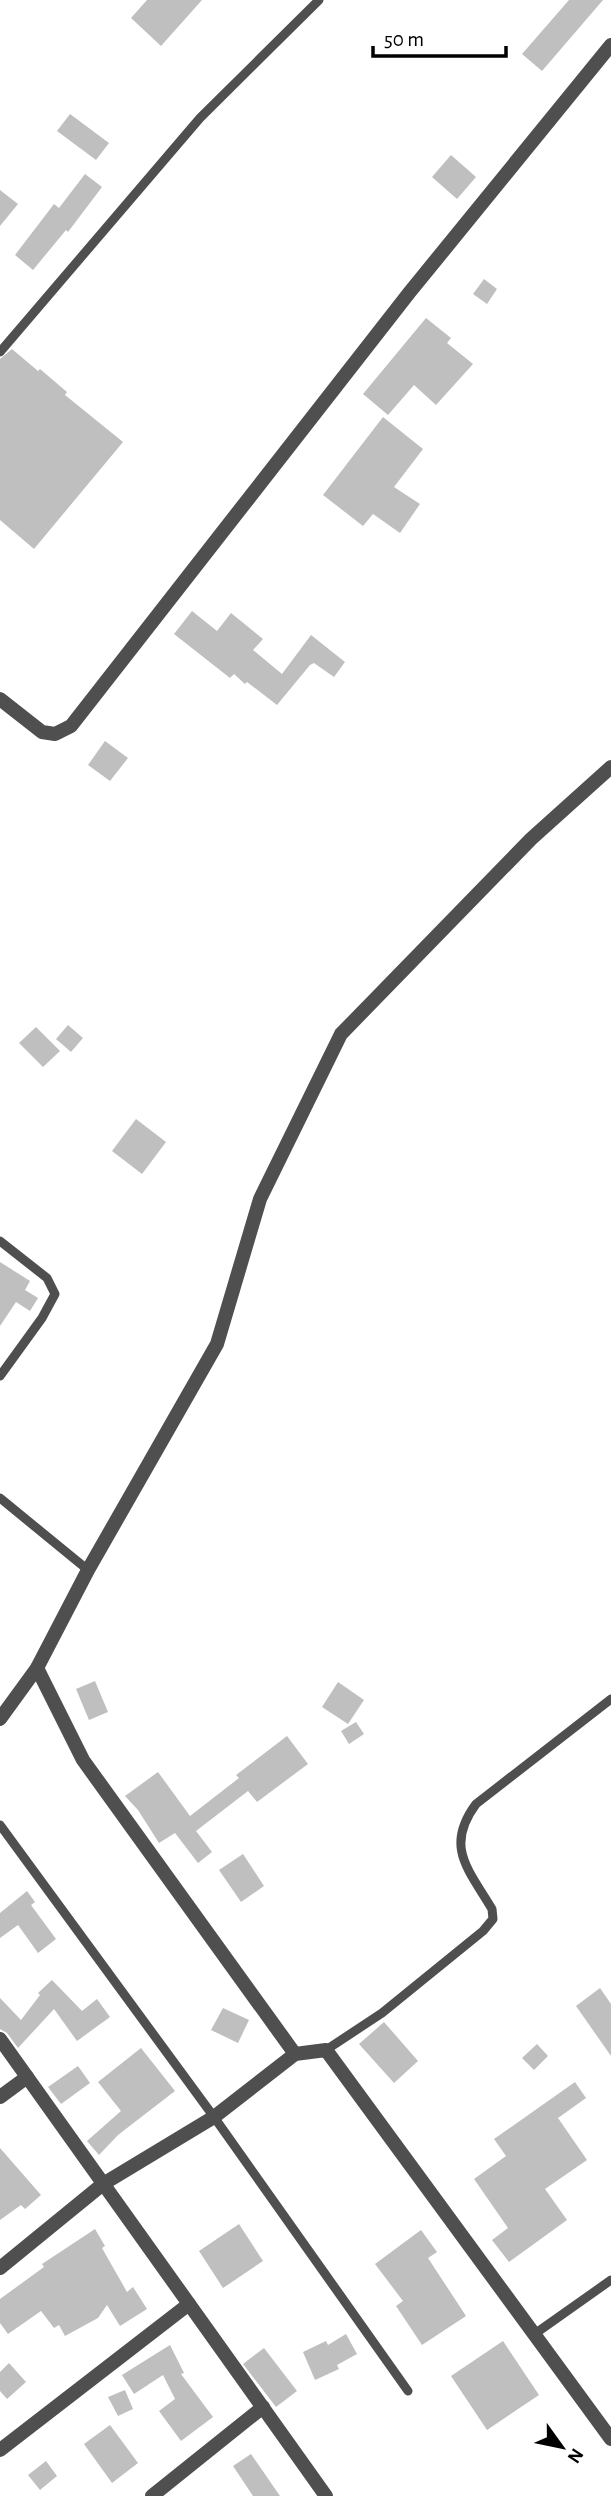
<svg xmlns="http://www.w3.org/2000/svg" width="611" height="2496" font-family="'Alegreya Sans',sans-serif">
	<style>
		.building { fill: #bfbfbf }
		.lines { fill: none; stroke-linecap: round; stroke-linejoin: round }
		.service { stroke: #4f4f4f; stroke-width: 9 }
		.minor { stroke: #4f4f4f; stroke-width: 14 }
	</style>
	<rect width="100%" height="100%" fill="#fff"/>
	<g class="building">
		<polygon points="147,0 202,0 161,46 131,18"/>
		<polygon points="569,0 603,0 542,71 522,54"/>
		<polygon points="70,114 109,143 96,160 57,131"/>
		<polygon points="451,155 476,177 457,199 432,177"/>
		<polygon points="85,174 102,187 68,232 66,230 33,270 15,255 54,204 59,208"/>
		<polygon points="0,190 18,204 0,226"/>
		<polygon points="484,279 497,289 487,304 473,294"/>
		<polygon points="426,318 451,338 447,343 473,364 436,405 414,385 388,415 363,394"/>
		<polygon points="12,349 38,371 40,369 67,392 65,395 123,442 34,549 0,520 0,359"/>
		<polygon points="383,417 423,449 394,487 420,504 400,533 373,514 363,526 323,495"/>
		<polygon points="192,611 217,631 231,613 263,639 253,650 282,674 311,635 345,662 334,677 314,663 310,665 277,705 247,682 245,684 234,674 230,678 174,634"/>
		<polygon points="105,741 128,758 110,781 88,765"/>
		<polygon points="68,1025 83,1038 71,1052 56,1039"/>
		<polygon points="36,1027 60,1051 43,1067 19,1043"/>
		<polygon points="136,1119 166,1142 142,1174 112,1151"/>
		<polygon points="0,1262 30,1281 25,1290 38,1298 30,1311 16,1302 0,1326"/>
		<polygon points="95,1681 108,1712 89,1720 76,1689"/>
		<polygon points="338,1682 364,1700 348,1724 322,1707"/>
		<polygon points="356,1722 364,1734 349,1744 341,1731"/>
		<polygon points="287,1736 308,1764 257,1802 248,1791 196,1831 212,1852 198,1863 175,1833 159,1843 138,1810 125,1796 158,1772 190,1816 239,1778 236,1775"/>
		<polygon points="243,1854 264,1886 241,1902 219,1870"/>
		<polygon points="27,1891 35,1902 31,1905 56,1939 38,1953 18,1925 0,1938 0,1913"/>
		<polygon points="52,1980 82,2011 97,1999 110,2017 77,2041 54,2009 18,2048 7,2033 0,2029 0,1998 21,2020 40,1995 38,1993"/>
		<polygon points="600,1988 611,2004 611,2056 576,2006"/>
		<polygon points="223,2008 249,2020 238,2043 211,2030"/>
		<polygon points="384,2022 418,2061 394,2083 359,2044"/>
		<polygon points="537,2044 548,2056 534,2070 522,2058"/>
		<polygon points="141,2048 175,2091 118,2135 99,2155 87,2141 121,2111 98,2082"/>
		<polygon points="78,2066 90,2083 61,2104 48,2087"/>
		<polygon points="575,2082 586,2098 558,2118 587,2160 545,2189 567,2220 509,2262 492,2240 508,2228 474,2179 506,2156 494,2139"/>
		<polygon points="0,2148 41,2195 25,2209 21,2205 0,2220"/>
		<polygon points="239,2224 263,2261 223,2288 199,2251"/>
		<polygon points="95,2229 105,2246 102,2248 127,2292 133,2287 147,2309 120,2326 107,2305 98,2318 65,2336 59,2325 54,2328 41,2311 8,2334 0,2323 0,2299 44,2267 42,2264"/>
		<polygon points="421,2230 437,2252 428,2258 466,2316 422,2345 396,2306 403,2301 375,2264"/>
		<polygon points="346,2334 357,2354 337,2365 339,2369 315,2380 303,2352 326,2341 328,2345"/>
		<polygon points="503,2341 539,2395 487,2430 451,2376"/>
		<polygon points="170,2345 184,2373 181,2374 213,2417 181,2441 159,2411 175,2399 163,2375 134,2394 122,2375"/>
		<polygon points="264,2348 297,2391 276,2407 243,2364"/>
		<polygon points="9,2363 26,2382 7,2399 0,2391 0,2372"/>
		<polygon points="125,2390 133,2409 118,2416 108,2397"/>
		<polygon points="110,2425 138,2463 112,2483 84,2444"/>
		<polygon points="251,2454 280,2496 253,2496 233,2466"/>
		<polygon points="46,2461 57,2476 40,2490 28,2475"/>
	</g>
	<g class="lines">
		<g class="service">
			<polyline points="0,352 200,118 319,0"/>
			<polyline points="0,1241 47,1278 55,1294 42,1318 0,1376"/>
			<polyline points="0,1498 88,1570"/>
			<polyline points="0,1825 214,2117 408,2391"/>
			<path d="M326,2050L382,2013L483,1931L493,1919L492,1909C469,1870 444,1847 476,1804L611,1699"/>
			<polyline points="536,2333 611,2280"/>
		</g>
		<g class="minor">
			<polyline points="0,699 42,732 55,734 71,726 409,293 611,45"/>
			<polyline points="37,1668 83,1760 295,2054"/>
			<polyline points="0,1719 37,1668 88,1570 217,1344 260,1199 341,1034 531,839 611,767"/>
			<polyline points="0,2039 326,2496"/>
			<polyline points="0,2097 27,2077"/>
			<polyline points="0,2268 103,2184 214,2117 295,2054 326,2050 611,2439"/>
			<polyline points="0,2450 189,2304"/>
			<polyline points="152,2496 263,2407"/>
		</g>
	</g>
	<g transform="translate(562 2447) rotate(123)" stroke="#ffffff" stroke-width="5" paint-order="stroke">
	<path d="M0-5L12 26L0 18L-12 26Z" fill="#000000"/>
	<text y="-10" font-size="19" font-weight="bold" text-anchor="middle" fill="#000000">N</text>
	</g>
	<path d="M373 46v10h133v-10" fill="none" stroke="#000000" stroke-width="3.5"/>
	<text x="384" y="46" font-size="21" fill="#000000" stroke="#ffffff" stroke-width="5" paint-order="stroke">50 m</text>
</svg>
